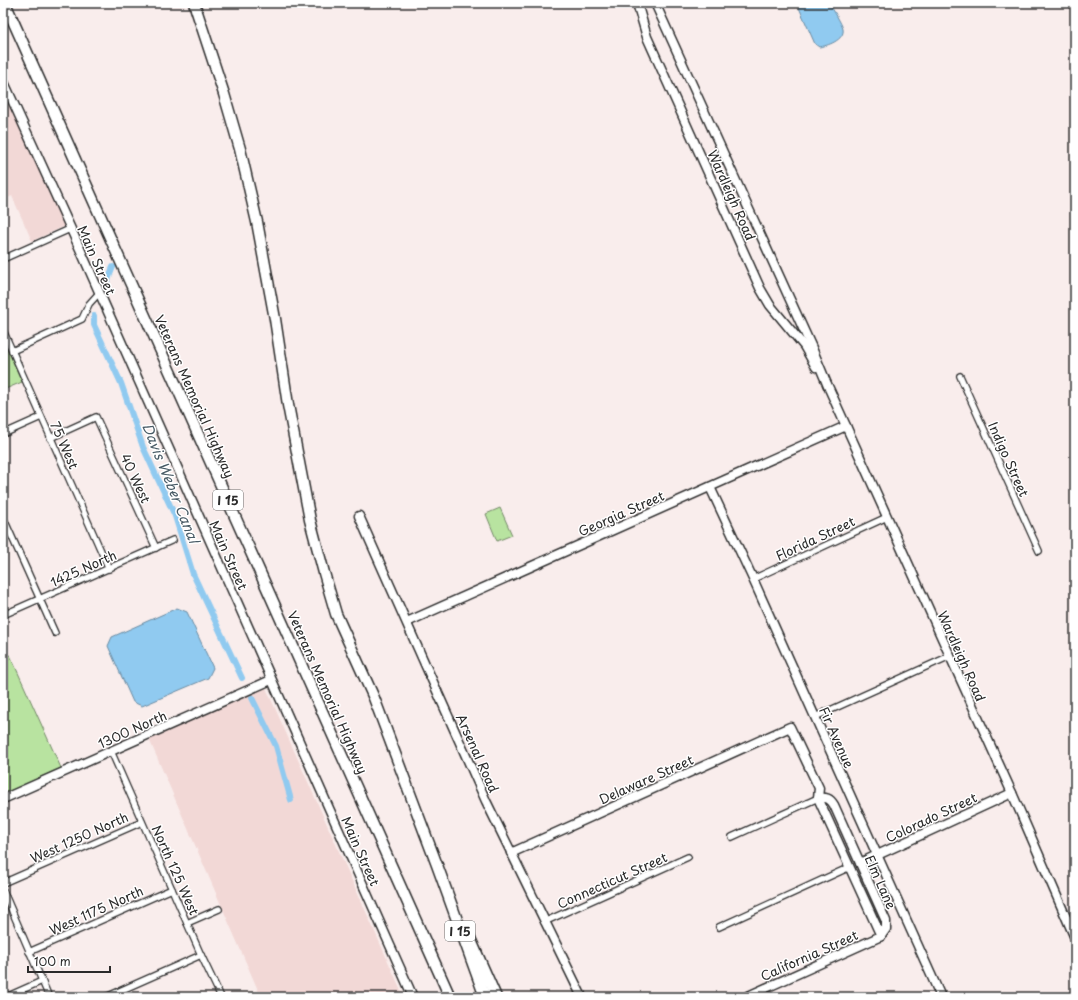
<svg xmlns="http://www.w3.org/2000/svg" width="1078" height="1000" font-family="'Playpen Sans',sans-serif">
	<style>
		.built { fill: #f2d8d6 }
		.green { fill: #b8e3a0; stroke: #728766 }
		.water { fill: #90caf0; stroke: #688aa1 }
		.lines { fill: none; stroke-linecap: round; stroke-linejoin: round }
		.canal { stroke: #90caf0; stroke-width: 6 }
		.street-casing { stroke: #2b2b2b; stroke-width: 8 }
		.secondary-casing { stroke: #2b2b2b; stroke-width: 11 }
		.highway-casing { stroke: #2b2b2b; stroke-width: 13 }
		.street { stroke: #fff; stroke-width: 5.5 }
		.secondary { stroke: #fff; stroke-width: 8 }
		.highway { stroke: #fff; stroke-width: 10 }
		.labels { text-anchor: middle; dominant-baseline: central; stroke-width: 3; stroke-linejoin: round; paint-order: stroke }
		.shield { fill: #fff; stroke: #6b6b6b; stroke-width: 1 }
		.shield-label { font-size: 12px; font-weight: bold; fill: #2b2b2b }
		.street-label { font-size: 13px; fill: #2b2b2b; stroke: #fff }
		.water-label { font-size: 14px; font-style: italic; fill: #495b66; stroke: #fff }
	</style>
	<rect width="100%" height="100%" fill="#f9edec"/>
	<filter id="ink" filterUnits="userSpaceOnUse"><feTurbulence type="fractalNoise" baseFrequency=".025" numOctaves="2"/><feDisplacementMap in="SourceGraphic" scale="8" xChannelSelector="R" yChannelSelector="G"/><feConvolveMatrix kernelMatrix="1 2 1 2 8 2 1 2 1" color-interpolation-filters="sRGB"/></filter>
	<g filter="url(#ink)">
		<g class="built">
			<polygon points="3,85 65,226 32,241 12,196 3,200"/>
			<polygon points="266,688 404,997 377,997 376,994 371,997 261,997 149,739"/>
		</g>
		<g class="green">
			<polygon points="3,339 22,382 3,390"/>
			<polygon points="500,508 512,535 497,541 486,514"/>
			<polygon points="10,655 61,768 3,794 3,658"/>
		</g>
		<g class="water">
			<path d="M797,3H829C832,8 842,24 843,29C845,40 827,46 819,47L815,44Z"/>
			<polygon points="177,608 187,612 213,668 208,678 142,706 133,702 108,646 112,637"/>
		</g>
		<g class="lines">
			<g class="canal">
				<polyline points="107,282 113,267"/>
				<polyline points="94,316 94,325 121,383 143,447 175,516 193,574 242,678"/>
				<polyline points="252,698 276,746 291,800"/>
			</g>
			<g class="street-casing">
				<g id="street">
					<polyline points="3,259 70,229"/>
					<polyline points="3,330 109,569"/>
					<polyline points="12,351 82,319 89,304 99,293"/>
					<polyline points="960,376 1039,551"/>
					<polyline points="3,434 41,417"/>
					<polyline points="50,438 96,417 156,548"/>
					<polyline points="3,517 55,633"/>
					<polyline points="753,579 887,517"/>
					<polyline points="3,615 173,540"/>
					<polyline points="815,717 950,656"/>
					<polyline points="111,751 201,955 221,997"/>
					<polyline points="732,837 818,798"/>
					<polyline points="3,883 142,822"/>
					<polyline points="3,890 49,997"/>
					<polyline points="544,922 688,857"/>
					<polyline points="187,923 219,909"/>
					<polyline points="719,927 850,867"/>
					<polyline points="29,952 172,889"/>
					<polyline points="6,997 42,981"/>
					<polyline points="106,997 201,955"/>
				</g>
			</g>
			<g class="secondary-casing">
				<g id="secondary">
					<polyline points="637,3 647,37 760,288 770,305 804,346 816,367"/>
					<polyline points="655,3 812,348 827,384 1012,793 1075,938"/>
					<polyline points="3,80 80,249 413,997"/>
					<polyline points="710,487 753,579 941,997"/>
					<polyline points="359,516 486,801 582,997"/>
					<polyline points="407,622 846,426"/>
					<path d="M818,798C826,797 830,798 834,805L886,921V929L881,936"/>
					<polyline points="3,799 271,680"/>
					<polyline points="511,853 790,727 819,788 818,798 881,936"/>
					<polyline points="860,863 1012,793"/>
					<polyline points="746,997 881,936"/>
				</g>
			</g>
			<g class="highway-casing">
				<g id="highway">
					<polyline points="5,3 450,997"/>
					<polyline points="194,3 224,94 240,149 257,222 275,319 288,405 310,520 324,573 336,614 374,698 437,865 485,997"/>
					<polyline points="469,936 496,997"/>
				</g>
			</g>
			<use href="#street" class="street"/>
			<use href="#secondary" class="secondary"/>
			<use href="#highway" class="highway"/>
		</g>
	</g>
	<g class="labels">
		<g class="shield">
			<rect x="213" y="490" width="30" height="20" rx="3"/>
			<rect x="445" y="921" width="30" height="20" rx="3"/>
		</g>
		<g class="shield-label">
			<text x="228" y="500">I 15</text>
			<text x="460" y="931">I 15</text>
		</g>
		<g class="street-label">
			<text transform="translate(732 195) rotate(66)">Wardleigh Road</text>
			<text transform="translate(97 260) rotate(66)">Main Street</text>
			<text transform="translate(195 396) rotate(66)">Veterans Memorial Highway</text>
			<text transform="translate(65 445) rotate(66)">75 West</text>
			<text transform="translate(1009 459) rotate(66)">Indigo Street</text>
			<text transform="translate(136 478) rotate(65)">40 West</text>
			<text transform="translate(621 513) rotate(-24)">Georgia Street</text>
			<text transform="translate(815 538) rotate(-25)">Florida Street</text>
			<text transform="translate(229 555) rotate(66)">Main Street</text>
			<text transform="translate(83 568) rotate(-24)">1425 North</text>
			<text transform="translate(962 656) rotate(66)">Wardleigh Road</text>
			<text transform="translate(328 692) rotate(66)">Veterans Memorial Highway</text>
			<text transform="translate(132 729) rotate(-24)">1300 North</text>
			<text transform="translate(837 737) rotate(66)">Fir Avenue</text>
			<text transform="translate(478 753) rotate(66)">Arsenal Road</text>
			<text transform="translate(646 779) rotate(-24)">Delaware Street</text>
			<text transform="translate(931 817) rotate(-25)">Colorado Street</text>
			<text transform="translate(79 837) rotate(-24)">West 1250 North</text>
			<text transform="translate(361 851) rotate(66)">Main Street</text>
			<text transform="translate(176 870) rotate(66)">North 125 West</text>
			<text transform="translate(612 880) rotate(-24)">Connecticut Street</text>
			<text transform="translate(881 882) rotate(66)">Elm Lane</text>
			<text transform="translate(96 910) rotate(-24)">West 1175 North</text>
			<text transform="translate(809 955) rotate(-24)">California Street</text>
		</g>
		<g class="water-label">
			<text transform="translate(171 483) rotate(68)">Davis Weber Canal</text>
		</g>
	</g>
	<rect width="1078" height="1000" fill="none" stroke="#fff" stroke-width="16"/>
	<rect x="8" y="8" width="1062" height="984" fill="none" stroke="#2b2b2b" stroke-width="1.5" filter="url(#ink)"/>
	<path d="M28 966v6h82v-6" fill="none" stroke="#2b2b2b" stroke-width="2"/>
	<text x="34" y="966" font-size="12" fill="#2b2b2b" stroke="#ffffff" stroke-width="3" paint-order="stroke">100 m</text>
</svg>
